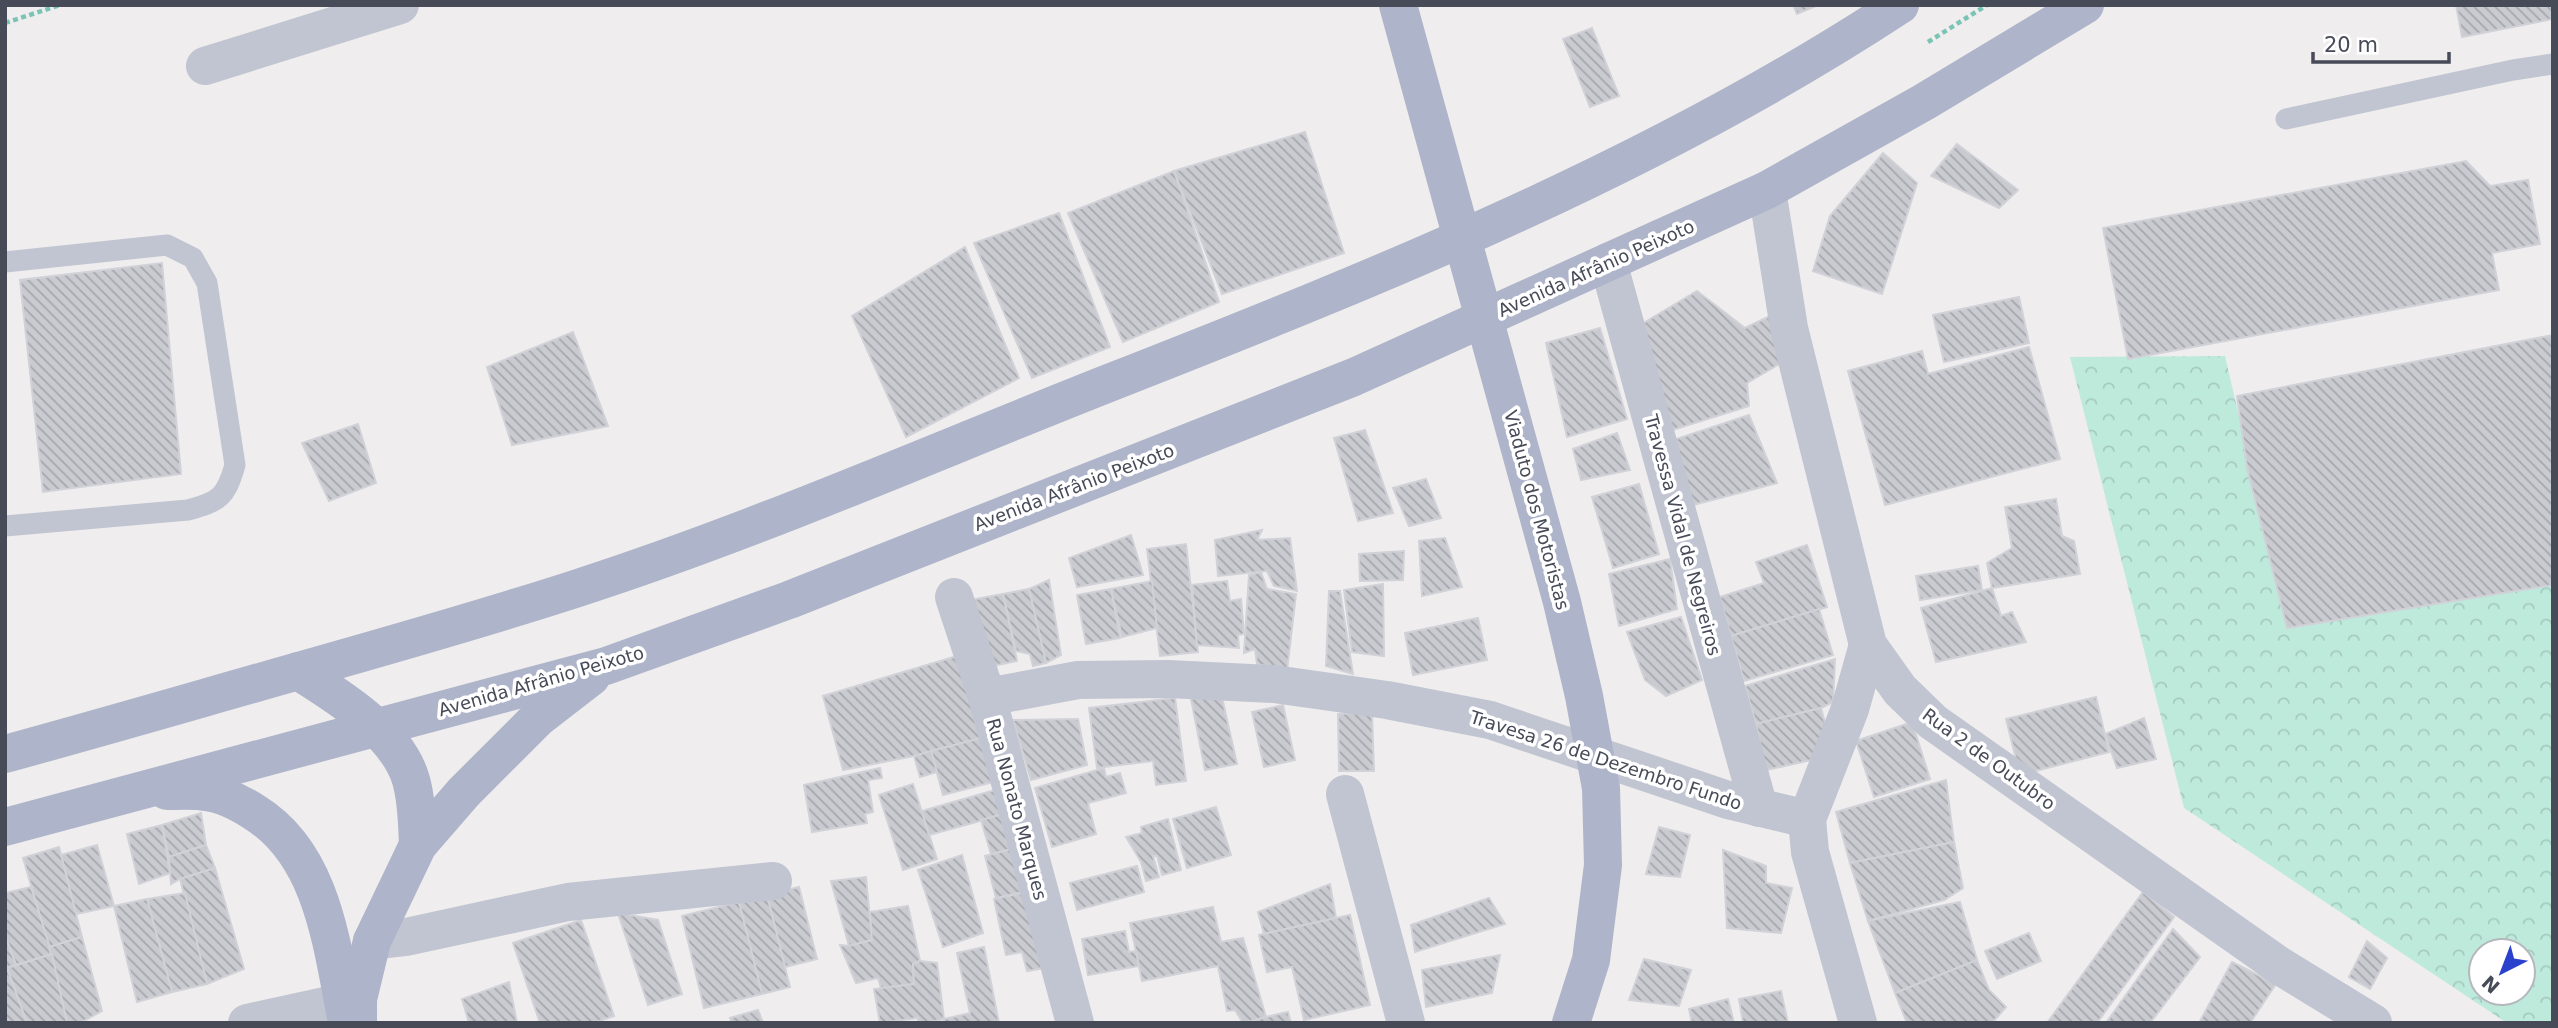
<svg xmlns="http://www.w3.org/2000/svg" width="2558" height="1028" font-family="'DejaVu Sans',sans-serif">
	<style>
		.park { fill: url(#park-crowns); fill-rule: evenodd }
		.building { fill: url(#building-back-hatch); stroke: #d1d1d8; stroke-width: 2 }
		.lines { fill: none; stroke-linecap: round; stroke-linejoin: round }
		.path { stroke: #79c4b5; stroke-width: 4.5; stroke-dasharray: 5 3.5; stroke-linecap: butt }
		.lane { stroke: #c1c5d1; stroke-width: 21 }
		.street { stroke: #c1c5d1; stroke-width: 38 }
		.primary { stroke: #aeb4c9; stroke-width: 38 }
		.primary-bridge { stroke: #aeb4c9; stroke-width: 38 }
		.labels { text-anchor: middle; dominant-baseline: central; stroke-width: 7; stroke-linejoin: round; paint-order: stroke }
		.street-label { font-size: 18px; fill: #474b58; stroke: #fff }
	</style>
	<defs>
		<pattern id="park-crowns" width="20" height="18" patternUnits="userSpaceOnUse" patternTransform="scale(1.75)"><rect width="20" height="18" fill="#beeadc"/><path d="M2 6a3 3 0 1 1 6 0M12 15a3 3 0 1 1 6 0" fill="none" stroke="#a5cabf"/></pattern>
		<pattern id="building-back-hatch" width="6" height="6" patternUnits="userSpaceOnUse" patternTransform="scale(1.75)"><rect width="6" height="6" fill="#cacbd1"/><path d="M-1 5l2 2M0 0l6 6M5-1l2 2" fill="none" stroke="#a6a7ac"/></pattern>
	</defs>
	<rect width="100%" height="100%" fill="#efeded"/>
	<path class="park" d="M2225,356L2288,628L2553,585V1023H2507L2184,808L2070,357ZM2481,951H2523V993H2481Z"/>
	<g class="building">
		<polygon points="1793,5 1818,5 1797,14"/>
		<polygon points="2456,5 2553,5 2553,19 2462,37"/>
		<polygon points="1592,28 1619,96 1590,107 1563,39"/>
		<polygon points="1305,132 1344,253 1222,294 1174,171"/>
		<polygon points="1957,144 2018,190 1999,208 1931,176"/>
		<polygon points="1883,153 1917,183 1882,294 1813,271 1830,216"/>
		<polygon points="2466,161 2490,186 2528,180 2540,244 2492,253 2499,290 2128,359 2103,228"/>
		<polygon points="1174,171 1219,302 1123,342 1068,213"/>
		<polygon points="1059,213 1110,347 1032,378 974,243"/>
		<polygon points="965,247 1019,378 906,437 852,316"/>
		<polygon points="162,263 181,474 43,492 20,280"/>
		<polygon points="1697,291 1745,328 1772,315 1781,363 1747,383 1749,406 1663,433 1632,330"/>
		<polygon points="2019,297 2029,343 1944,362 1933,315"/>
		<polygon points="1600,328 1627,419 1567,437 1546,343"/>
		<polygon points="573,332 608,426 512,445 487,367"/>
		<polygon points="2553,335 2553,585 2287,628 2247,468 2237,396"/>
		<polygon points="2029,347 2060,459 1885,505 1848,371 1922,351 1928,374"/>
		<polygon points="1749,415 1777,483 1693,505 1667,442"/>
		<polygon points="358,424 376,483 329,501 302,443"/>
		<polygon points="1365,430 1393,513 1358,521 1334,438"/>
		<polygon points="1617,433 1630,470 1581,480 1573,449"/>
		<polygon points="1426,479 1441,518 1409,526 1393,488"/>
		<polygon points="1639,484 1659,554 1613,568 1592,497"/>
		<polygon points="2056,499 2062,536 2074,541 2080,574 1992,588 1987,563 2012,548 2005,507"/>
		<polygon points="1262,530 1257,540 1290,538 1297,591 1274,586 1267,571 1218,576 1215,540"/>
		<polygon points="1131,535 1143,575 1077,587 1069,558"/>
		<polygon points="1445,538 1462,587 1422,596 1419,541"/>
		<polygon points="1186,544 1198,652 1160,656 1147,549"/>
		<polygon points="1807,545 1827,607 1731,636 1720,597 1764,583 1756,562"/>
		<polygon points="1404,551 1403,580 1360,581 1359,554"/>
		<polygon points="1670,559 1677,609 1619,626 1609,574"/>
		<polygon points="1978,566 1982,590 1920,600 1916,576"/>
		<polygon points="1261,572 1267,589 1296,594 1287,671 1257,664 1255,649 1244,653 1249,575"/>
		<polygon points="1049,580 1061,655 1046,663 1029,589"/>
		<polygon points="1152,581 1157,628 1122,637 1111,589"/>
		<polygon points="1227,581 1230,601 1241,599 1244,634 1238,635 1239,648 1197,645 1192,585"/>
		<polygon points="1383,584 1384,656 1352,652 1344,590"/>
		<polygon points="1992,588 2001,616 2012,612 2026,642 1936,662 1921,608"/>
		<polygon points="1029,589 1046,663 1033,666 1030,654 1016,651 1003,594"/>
		<polygon points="1111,589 1120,638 1086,644 1077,595"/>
		<polygon points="1329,591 1340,591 1353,674 1326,666"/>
		<polygon points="1003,594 1017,661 983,668 970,600"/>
		<polygon points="1819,609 1833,655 1744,681 1731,636"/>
		<polygon points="1681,617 1702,680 1666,696 1645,680 1627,632"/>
		<polygon points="1478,618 1487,660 1413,675 1405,633"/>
		<polygon points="957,656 985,737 914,756 843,770 823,696"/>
		<polygon points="1835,659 1833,702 1821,708 1756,724 1745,686"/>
		<polygon points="1221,693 1237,764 1205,770 1191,699"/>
		<polygon points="2096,697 2109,752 2020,775 2006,719"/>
		<polygon points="1175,698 1186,781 1156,785 1153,761 1097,768 1089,708"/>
		<polygon points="1283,705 1295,760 1264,767 1252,712"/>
		<polygon points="1821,708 1826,727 1816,759 1766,770 1756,724"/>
		<polygon points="1372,713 1374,771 1339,771 1338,714"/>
		<polygon points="2144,718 2156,759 2117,768 2105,734"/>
		<polygon points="1078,719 1087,765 1031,780 1013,720"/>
		<polygon points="1912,722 1930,779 1874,797 1856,741"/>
		<polygon points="985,737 997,781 943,795 931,751"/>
		<polygon points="931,751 937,772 920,777 914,756"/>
		<polygon points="880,768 882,778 868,780 873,812 865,814 867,823 812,832 804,785"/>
		<polygon points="1104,768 1106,777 1120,773 1126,793 1088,803 1096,834 1052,847 1035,788"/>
		<polygon points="1946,780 1954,842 1850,863 1836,812"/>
		<polygon points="913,784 937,859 903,870 879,795"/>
		<polygon points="1002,788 1009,813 929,835 922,811"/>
		<polygon points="1216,807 1231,855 1187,868 1173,819"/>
		<polygon points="201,813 206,845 169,857 162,825"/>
		<polygon points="1006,813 1015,848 991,854 981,820"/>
		<polygon points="1168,819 1181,870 1162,875 1157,856 1153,856 1159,877 1146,881 1141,862 1126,837 1142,833 1141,827"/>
		<polygon points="162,825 170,873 139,884 127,834"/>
		<polygon points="1659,827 1690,835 1680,877 1646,874"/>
		<polygon points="1954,842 1963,888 1944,900 1868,921 1850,863"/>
		<polygon points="97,845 114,906 76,914 61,855"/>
		<polygon points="206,845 215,868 180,879 171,884 169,857"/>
		<polygon points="59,847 82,937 49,947 23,858"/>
		<polygon points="1020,847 1031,890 996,898 985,856"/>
		<polygon points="1723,850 1766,866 1766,883 1792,888 1781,933 1727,928"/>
		<polygon points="962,855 983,933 943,947 918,870"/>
		<polygon points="1137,866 1144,892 1077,910 1070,883"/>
		<polygon points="215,868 244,969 207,984 180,879"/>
		<polygon points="866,877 872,940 849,946 831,881"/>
		<polygon points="1330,884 1336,918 1264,934 1258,912"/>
		<polygon points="31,887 52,954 16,965 5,935 5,893"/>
		<polygon points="799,887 817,959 785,967 767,895"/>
		<polygon points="1028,892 1045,968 1027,971 1022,952 1006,955 994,899"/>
		<polygon points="2143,892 2174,917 2097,1023 2047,1023"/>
		<polygon points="185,893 207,984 172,992 147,899"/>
		<polygon points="767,895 790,987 762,994 739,902"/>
		<polygon points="1489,898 1505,924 1415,952 1411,925"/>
		<polygon points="147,899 172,992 137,1002 114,906"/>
		<polygon points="739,902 762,994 704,1008 682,916"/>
		<polygon points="1960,902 1977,960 1895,993 1868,921"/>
		<polygon points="908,906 920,961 913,964 914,984 881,988 878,978 856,983 840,945 849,946 872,940 870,912"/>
		<polygon points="1213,907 1221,942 1243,938 1266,1017 1243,1023 1235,1010 1227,1011 1218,966 1142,981 1130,923"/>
		<polygon points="618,913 658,920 682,994 648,1005"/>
		<polygon points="1350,915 1370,1005 1304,1020 1292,967 1267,972 1259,935"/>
		<polygon points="581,920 614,1016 593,1023 540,1023 513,943"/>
		<polygon points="2173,929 2200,957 2150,1023 2106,1023"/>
		<polygon points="1125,931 1129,952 1136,951 1139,966 1088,975 1082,939"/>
		<polygon points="2029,933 2041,961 1997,979 1985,951"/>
		<polygon points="5,935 16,965 5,968"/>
		<polygon points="82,937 102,1011 80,1023 67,1023 49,947"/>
		<polygon points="2367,941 2387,958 2370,989 2349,977"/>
		<polygon points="984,947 999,1023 945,1023 944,1019 970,1013 957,953"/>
		<polygon points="52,954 67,1023 27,1023 7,968"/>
		<polygon points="1500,955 1492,993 1426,1007 1422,970"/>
		<polygon points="1644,959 1691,970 1679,1006 1629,1000"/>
		<polygon points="1977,960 1989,990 2006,1007 1992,1023 1907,1023 1895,993"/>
		<polygon points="920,961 937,963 944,1019 926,1023 918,1023 918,1018 880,1023 874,989 914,984 913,964"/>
		<polygon points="2232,962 2276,984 2250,1023 2199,1023"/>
		<polygon points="5,968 7,968 27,1023 5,1023"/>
		<polygon points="509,982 517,1023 469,1023 462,999"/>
		<polygon points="1781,991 1788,1023 1743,1023 1739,999"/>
		<polygon points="1728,999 1734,1023 1692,1023 1689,1009"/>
		<polygon points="758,1010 763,1023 732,1023 730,1018"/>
		<polygon points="1288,1012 1291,1023 1246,1023 1266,1017"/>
	</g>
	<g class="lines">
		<g class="path">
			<polyline points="5,23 60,5"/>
			<polyline points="1928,42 1987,5"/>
		</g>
		<g class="lane">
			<polyline points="2286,119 2513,70 2553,64"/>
			<path d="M5,262L167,245L193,258L207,283L235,465C226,497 219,502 188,510L5,526"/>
		</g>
		<g class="street">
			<polyline points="205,66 400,5"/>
			<polyline points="1767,190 1789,328 1868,645 1900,690 1933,722 2280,966 2373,1023"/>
			<polyline points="1608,262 1759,808"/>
			<polyline points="954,597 987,697 1075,1023"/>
			<polyline points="987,697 1078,680 1168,679 1274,684 1387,700 1490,720 1728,800 1807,819"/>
			<polyline points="1345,794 1406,1023"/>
			<polyline points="372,941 406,937 568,902 773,881"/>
			<polyline points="247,1023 343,1002"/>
			<polyline points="1858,1023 1810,852 1807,819 1850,709 1868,645"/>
		</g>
		<g class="primary">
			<path d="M298,671C338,696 397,732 411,780C417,801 417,823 418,845"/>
			<path d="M5,754C104,727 203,698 302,670C394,644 486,618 578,588C760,529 936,451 1114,381C1384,275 1657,165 1900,5"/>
			<path d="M167,791C179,791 193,790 205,792C222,794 240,803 254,812C324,855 332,948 347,1022"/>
			<polyline points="5,827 606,666 789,600 1354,377 1767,190 1924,102 2085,5"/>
			<polyline points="358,1023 358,999 372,941 418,845 464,792 538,718 591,677"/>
		</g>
		<polyline class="primary-bridge" points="1398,5 1562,602 1584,696 1601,788 1603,865 1591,960 1571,1023"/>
	</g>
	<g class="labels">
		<g class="street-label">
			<text transform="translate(1596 268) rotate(-24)">Avenida Afrânio Peixoto</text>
			<text transform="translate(1074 487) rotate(-21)">Avenida Afrânio Peixoto</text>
			<text transform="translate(1537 510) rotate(75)">Viaduto dos Motoristas</text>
			<text transform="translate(1683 535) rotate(75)">Travessa Vidal de Negreiros</text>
			<text transform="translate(541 681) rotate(-16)">Avenida Afrânio Peixoto</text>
			<text transform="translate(1989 759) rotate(36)">Rua 2 de Outubro</text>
			<text transform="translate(1606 760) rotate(18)">Travesa 26 de Dezembro Fundo</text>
			<text transform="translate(1017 809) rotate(75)">Rua Nonato Marques</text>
		</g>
	</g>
	<rect width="2558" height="1028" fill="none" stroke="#474b58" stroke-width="14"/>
	<g transform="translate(2502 972) rotate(222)"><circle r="33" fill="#ffffff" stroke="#b5b7bc" stroke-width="2"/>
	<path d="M0-5L12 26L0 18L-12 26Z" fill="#2941cd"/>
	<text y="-10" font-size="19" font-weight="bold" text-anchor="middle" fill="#474b58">N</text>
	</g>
	<path d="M2313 52v10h136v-10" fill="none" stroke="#474b58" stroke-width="3.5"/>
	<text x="2324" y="52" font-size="21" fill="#474b58" stroke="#ffffff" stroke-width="5" paint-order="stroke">20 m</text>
</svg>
